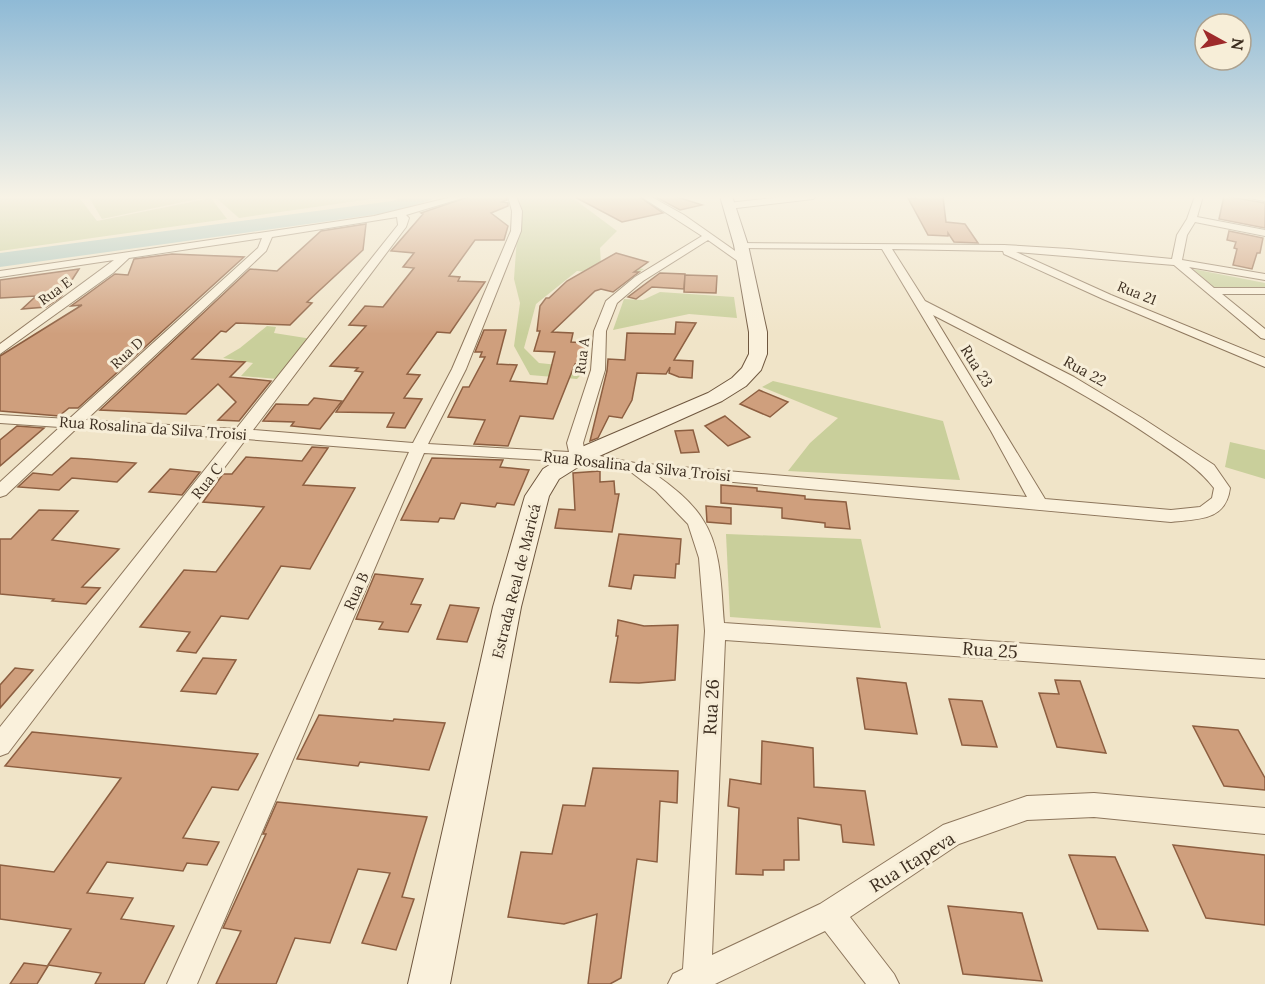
<svg xmlns="http://www.w3.org/2000/svg" width="1265" height="984" font-family="Lora,serif">
	<style>
		.green { fill: #c9cf9b }
		.lines { fill: none; stroke-linecap: round; stroke-linejoin: round }
		.river { fill: #a9c4bc; fill-rule: evenodd }
		.building { fill: #cf9f7d; stroke: #8d5f41; stroke-width: 1.5 }
		.minor-casing { stroke: #8d765c; stroke-width: 2 }
		.secondary-casing { stroke: #6f573f; stroke-width: 2 }
		.minor { fill: #faf1dc; fill-rule: evenodd }
		.secondary { fill: #faf1dc; fill-rule: evenodd }
		.labels { text-anchor: middle; dominant-baseline: central; stroke-width: 6; stroke-linejoin: round; paint-order: stroke }
		.far-street-label { font-size: 14px; fill: #3d2e20; stroke: #f7eed8 }
		.street-label { font-size: 15px; fill: #3d2e20; stroke: #f7eed8 }
		.near-street-label { font-size: 18px; fill: #3d2e20; stroke: #f7eed8 }
	</style>
	<rect width="100%" height="100%" fill="#f0e4c8"/>
	<g class="green">
		<polygon points="0,196 78,196 97,221 211,198 227,219 0,251"/>
		<polygon points="88,196 212,196 102,219"/>
		<polygon points="214,196 392,196 239,218"/>
		<polygon points="520,196 570,196 617,231 600,248 601,264 644,269 631,276 577,271 536,304 524,348 539,363 587,368 577,379 530,375 514,346 520,303 514,279"/>
		<polygon points="1193,269 1265,283 1265,289 1215,288"/>
		<polygon points="660,292 734,297 737,318 689,314 613,330 624,299 643,300"/>
		<polygon points="267,326 276,327 274,333 312,339 278,379 241,376 253,363 223,358 240,348"/>
		<polygon points="773,381 943,421 960,480 788,471 810,443 838,418 762,387"/>
		<polygon points="1230,442 1265,450 1265,479 1225,467"/>
		<polygon points="726,534 861,539 881,628 730,617"/>
	</g>
	<g class="lines">
		<polygon class="river" points="407,196 434,196 431,200 394,212 0,267 0,253 392,201"/>
	</g>
	<g class="building">
		<polygon points="471,196 506,196 507,200 502,202 508,203 508,206 491,213 508,226 504,240 475,240 449,276 460,277 458,281 485,282 450,333 437,332 407,374 420,375 404,398 422,399 405,428 387,427 394,413 336,412 363,372 355,371 358,368 330,366 366,326 349,325 365,306 383,307 414,268 403,267 414,253 391,251 423,214 421,213"/>
		<polygon points="573,196 638,196 663,213 622,222"/>
		<polygon points="654,196 674,196 702,205 680,210"/>
		<polygon points="914,196 943,197 946,222 965,224 978,243 954,242 948,233 948,236 928,235 908,198 916,198"/>
		<polygon points="1224,196 1265,203 1265,228 1219,219"/>
		<polygon points="366,224 363,250 307,302 312,303 290,325 236,323 226,332 221,331 192,359 245,362 230,377 271,381 239,421 218,420 236,402 218,384 186,414 100,410 250,269 277,271 321,231"/>
		<polygon points="1229,231 1263,238 1260,253 1257,253 1252,269 1233,265 1237,249 1234,248 1236,242 1227,240"/>
		<polygon points="616,253 648,262 634,272 639,272 613,292 601,289 595,291 552,332 573,333 571,342 587,343 582,364 575,364 553,419 520,416 508,446 474,444 485,420 448,417 463,387 469,387 485,357 480,357 482,352 475,352 484,330 506,330 497,364 517,365 510,381 547,384 555,352 534,351 540,331 537,331 540,306 546,298 549,298 567,281"/>
		<polygon points="172,254 244,257 78,408 69,408 59,416 0,411 0,356 82,305 71,306 115,274 128,275 134,259"/>
		<polygon points="79,269 61,297 46,307 22,309 36,296 0,298 0,280"/>
		<polygon points="660,273 685,274 684,289 652,287 636,299 628,297"/>
		<polygon points="685,275 717,276 716,293 684,292"/>
		<polygon points="676,322 696,323 674,360 693,361 692,378 679,377 669,373 670,367 666,374 637,373 632,400 622,418 609,416 598,438 590,441 607,371 608,359 625,360 627,333 675,334"/>
		<polygon points="759,390 788,402 770,417 740,404"/>
		<polygon points="314,398 342,401 320,429 291,426 294,422 263,421 276,404 308,405"/>
		<polygon points="725,416 750,437 728,446 705,426"/>
		<polygon points="17,426 44,428 0,466 0,440"/>
		<polygon points="693,430 699,452 681,453 675,431"/>
		<polygon points="312,447 328,448 303,485 355,488 310,569 281,566 248,619 221,616 196,653 177,651 190,632 140,627 184,570 216,572 264,507 203,502 223,474 232,474 246,457 302,461"/>
		<polygon points="71,458 88,459 136,463 117,482 72,478 59,490 18,487 33,473 52,475"/>
		<polygon points="432,458 503,460 500,467 529,470 514,505 497,503 495,507 461,503 454,519 440,518 438,522 401,520"/>
		<polygon points="170,469 200,472 182,495 149,492"/>
		<polygon points="600,471 600,482 614,481 615,494 619,494 612,532 555,528 559,509 575,510 573,473"/>
		<polygon points="721,485 757,488 757,491 805,496 805,499 846,502 850,529 825,527 825,523 782,518 782,508 721,503"/>
		<polygon points="706,506 731,508 731,524 707,522"/>
		<polygon points="39,510 78,511 52,540 119,549 82,587 100,588 86,604 52,601 54,599 0,594 0,539 11,539"/>
		<polygon points="619,534 681,539 679,564 676,564 675,578 634,575 631,589 609,586"/>
		<polygon points="375,574 423,579 411,604 421,605 408,632 379,629 383,622 356,619"/>
		<polygon points="450,605 479,608 467,642 437,639"/>
		<polygon points="618,620 644,626 678,625 675,680 639,683 610,682 618,636 616,636"/>
		<polygon points="203,658 236,660 216,694 181,691"/>
		<polygon points="15,668 33,670 0,708 0,685"/>
		<polygon points="857,678 906,683 917,734 865,729"/>
		<polygon points="1055,680 1080,681 1106,753 1057,747 1039,693 1059,694"/>
		<polygon points="949,699 982,701 997,747 962,745"/>
		<polygon points="319,715 393,721 394,719 445,723 429,770 360,762 358,766 297,759"/>
		<polygon points="1193,726 1238,730 1265,778 1265,790 1224,786"/>
		<polygon points="32,732 258,754 238,790 212,787 183,838 219,842 207,865 187,863 183,871 107,862 87,893 133,898 121,919 174,926 144,984 95,984 101,973 48,965 71,929 0,919 0,865 54,872 121,778 5,766"/>
		<polygon points="762,741 813,748 814,787 865,791 874,845 843,842 841,825 798,818 799,860 784,860 784,870 763,870 763,875 736,874 739,808 728,806 730,779 761,784"/>
		<polygon points="593,768 678,771 677,803 660,801 657,862 637,859 621,978 610,984 588,984 597,914 564,924 508,917 521,852 552,854 563,805 585,806"/>
		<polygon points="277,802 427,817 402,897 414,899 396,950 362,943 390,873 358,869 330,943 295,938 276,984 216,984 241,931 223,928 266,834 263,834"/>
		<polygon points="1173,845 1265,855 1265,925 1206,918"/>
		<polygon points="1069,855 1115,857 1148,931 1098,929"/>
		<polygon points="948,906 1022,913 1042,981 963,974"/>
		<polygon points="24,963 48,966 37,984 10,984"/>
	</g>
	<g class="lines">
		<g class="minor-casing">
			<g id="minor">
				<path d="M456,196H469L406,215L409,218L406,227L253,430L413,443L452,369L511,231L512,211L508,196H516L522,211L521,231L466,369L428,444L569,452L567,443L591,370L594,331L606,301L635,277L702,236L640,196H650L684,215L748,260L739,262L708,240L643,281L617,303L606,331L605,370L583,443L585,453L635,463L1027,497L991,431L882,249L741,248L737,247V243L1004,245L1069,249L1172,259L1177,235L1187,219L1195,196H1203L1197,217L1265,230V236L1195,222L1187,235L1182,260L1265,274V280L1189,267L1214,288H1265V294H1222L1265,329V339L1261,338L1174,265L1016,252L1111,295L1265,358V367L1103,299L1004,254L1003,251L892,249L925,301L1074,377L1142,418L1214,465L1230,488C1226,521 1198,519 1171,522L656,475C672,486 693,503 703,520C722,549 721,590 724,623L1265,660V678L725,640L712,955L820,904L943,825L1027,796L1094,793L1265,808V834L1094,817L1027,820L959,844L850,917L894,974L899,984H866L825,931L715,984H668L673,974L683,969L705,631L699,558L688,524L656,491L631,472L578,462L424,453L197,984H167L409,452L246,439L8,753L0,756V727L230,438L77,428L6,495L0,497V482L60,427L0,423V415L69,419L258,248L262,238L129,258L113,273L0,354V344L114,260L0,277V271L374,216ZM397,217L398,225L236,429L86,420L266,251L272,237ZM933,315C1008,354 1084,391 1154,439C1176,454 1198,467 1214,488L1212,498L1200,507L1171,510L1045,499Z"/>
				<polygon points="792,196 817,196 813,199 728,209 724,206 728,203"/>
				<polygon points="1248,196 1265,196 1265,201 1249,198"/>
			</g>
		</g>
		<g class="secondary-casing">
			<polygon id="secondary" points="720,196 732,196 748,245 767,332 767,354 761,370 746,386 722,401 586,462 559,479 549,496 521,607 450,984 408,984 493,607 525,496 543,469 570,452 708,393 732,378 742,368 749,354 749,332 734,245"/>
		</g>
		<use href="#minor" class="minor"/>
		<use href="#secondary" class="secondary"/>
	</g>
	<linearGradient id="sky" x2="0" y2="1"><stop stop-color="#8fbad6"/><stop offset="0.59" stop-color="#f8f3e6"/><stop offset="1" stop-color="#f8f3e6" stop-opacity="0"/></linearGradient>
	<rect width="1265" height="334" fill="url(#sky)"/>
	<g class="labels">
		<g class="far-street-label">
			<text transform="translate(55 291) rotate(-36)">Rua E</text>
			<text transform="translate(1137 293) rotate(22)">Rua 21</text>
			<text transform="translate(127 353) rotate(-43)">Rua D</text>
			<text transform="translate(582 356) rotate(-83)">Rua A</text>
		</g>
		<g class="street-label">
			<text transform="translate(977 366) rotate(58)">Rua 23</text>
			<text transform="translate(1085 371) rotate(29)">Rua 22</text>
			<text transform="translate(153 428) rotate(4)">Rua Rosalina da Silva Troisi</text>
			<text transform="translate(637 466) rotate(6)">Rua Rosalina da Silva Troisi</text>
			<text transform="translate(207 481) rotate(-52)">Rua C</text>
			<text transform="translate(516 581) rotate(-76)">Estrada Real de Maricá</text>
			<text transform="translate(356 591) rotate(-66)">Rua B</text>
		</g>
		<g class="near-street-label">
			<text transform="translate(990 650) rotate(4)">Rua 25</text>
			<text transform="translate(711 707) rotate(-87)">Rua 26</text>
			<text transform="translate(912 862) rotate(-32)">Rua Itapeva</text>
		</g>
	</g>
	<g transform="translate(1223 42) rotate(98)"><circle r="28" fill="#f7eed8" stroke="#ada18e" stroke-width="1.5"/>
	<path d="M0-4.5L10 22L0 15L-10 22Z" fill="#9e2a2b"/>
	<text y="-9" font-size="16" font-weight="bold" text-anchor="middle" fill="#3d2e20">N</text>
	</g>
</svg>
